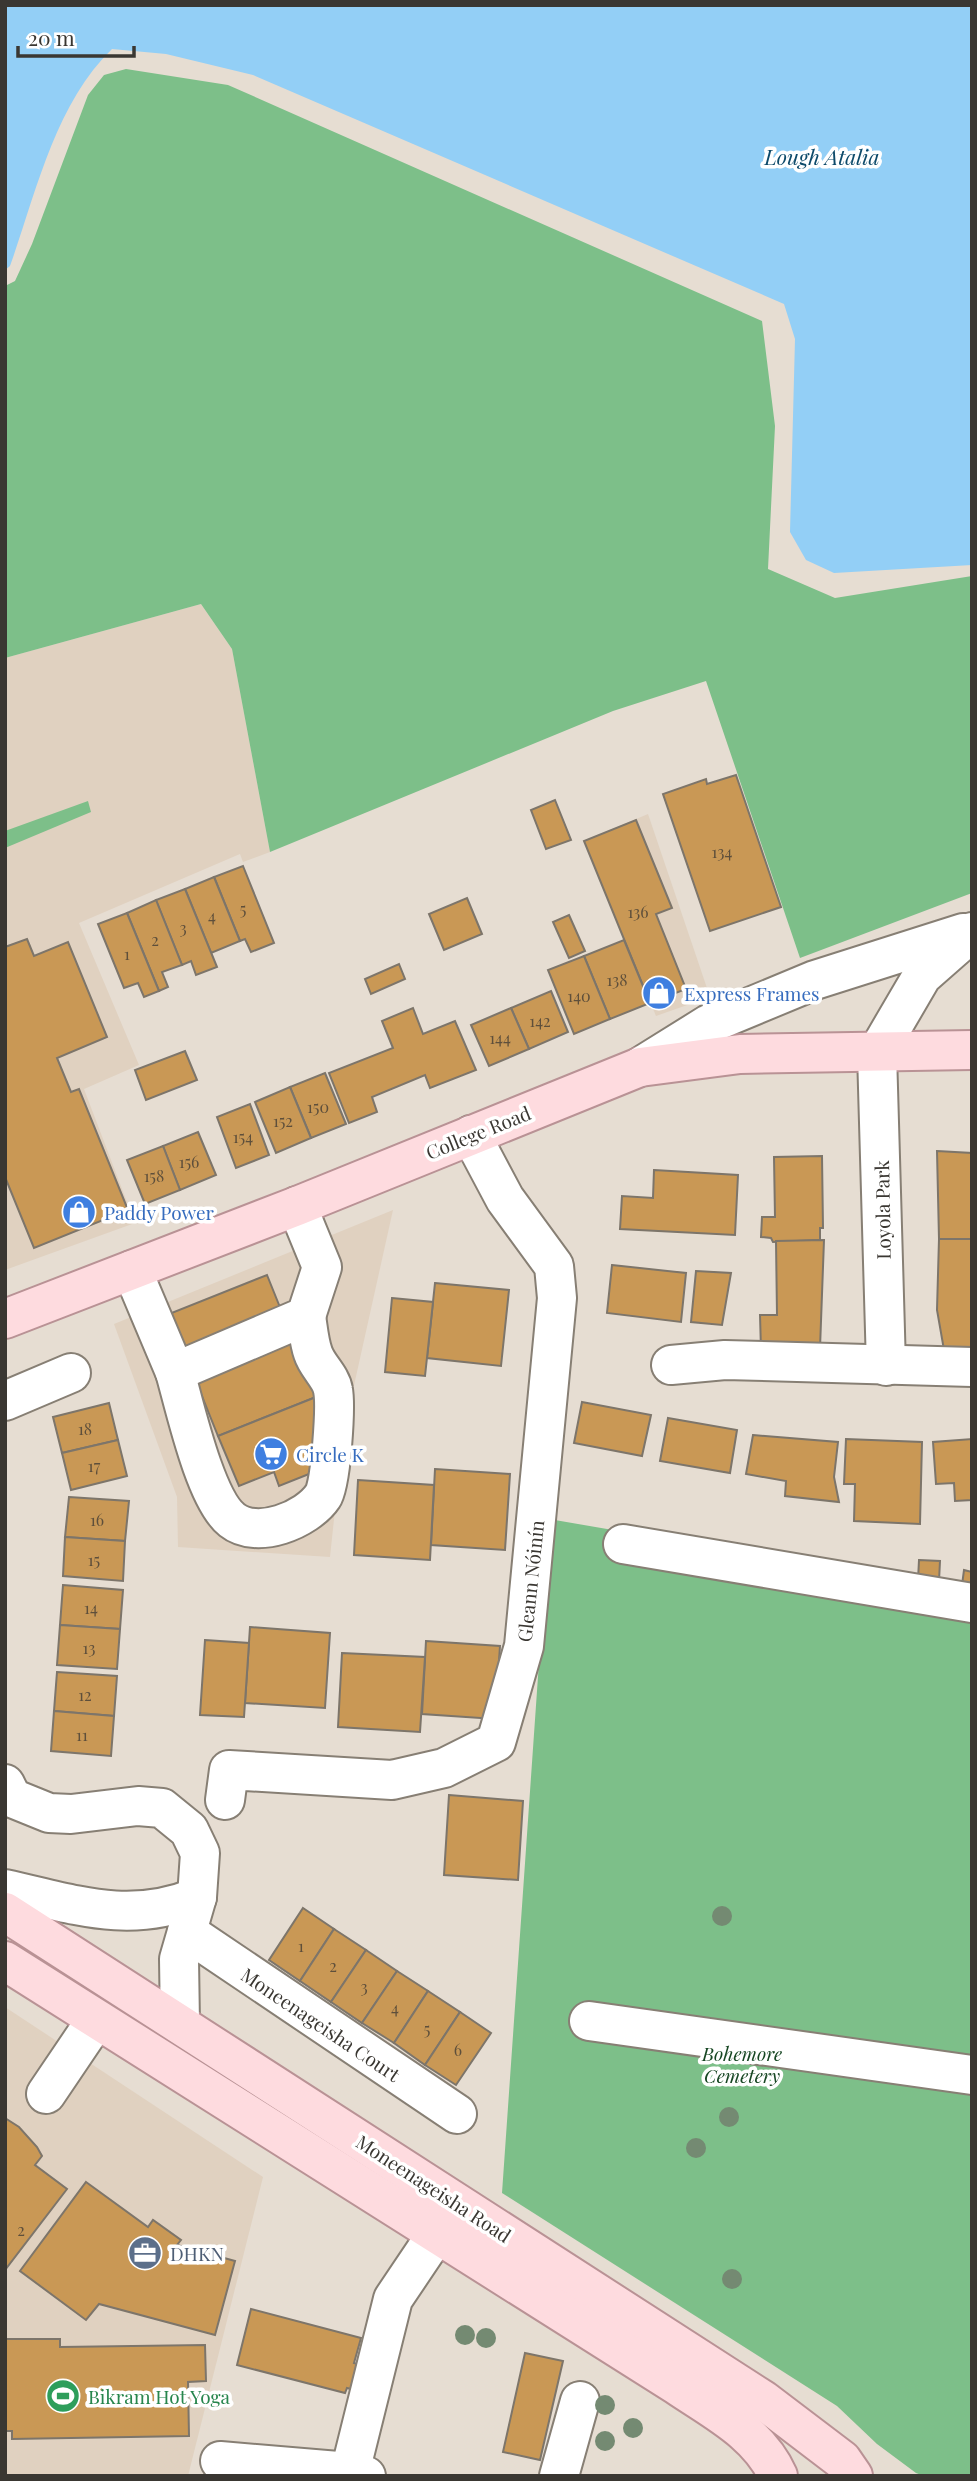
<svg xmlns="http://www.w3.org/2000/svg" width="977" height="2481" font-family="'Playfair Display',serif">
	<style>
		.built { fill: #e0d1c0 }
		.green { fill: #7dbf89 }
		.water { fill: #93cff6 }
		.building { fill: #c99855; stroke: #7d756a; stroke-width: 2 }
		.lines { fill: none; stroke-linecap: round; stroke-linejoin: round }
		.minor-casing { stroke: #877f74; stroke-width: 42 }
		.major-casing { stroke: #b99295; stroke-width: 42 }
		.minor { stroke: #fff; stroke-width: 38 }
		.major { stroke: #fedbdf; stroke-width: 38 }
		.tree { fill: #748a72 }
		.labels { text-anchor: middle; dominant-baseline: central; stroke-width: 7; stroke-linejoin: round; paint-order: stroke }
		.number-label { font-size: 16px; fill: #5e4f3b }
		.shop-label { font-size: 19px; fill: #366cbe; stroke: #fff; text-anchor: start }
		.street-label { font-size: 19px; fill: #3a3732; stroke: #fff }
		.park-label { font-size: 19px; font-style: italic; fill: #174723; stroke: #fff }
		.service-label { font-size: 19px; fill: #4e5e75; stroke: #fff; text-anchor: start }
		.leisure-label { font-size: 19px; fill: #27864d; stroke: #fff; text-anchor: start }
		.water-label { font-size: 21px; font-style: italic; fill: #0d4a6a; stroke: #fff }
	</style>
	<rect width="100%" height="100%" fill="#e6ddd2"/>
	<g class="built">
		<polygon points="201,604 232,649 270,852 243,862 240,854 79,923 139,1065 84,1089 135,1223 5,1270 5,658"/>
		<polygon points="648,814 710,997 656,1016 584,841"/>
		<polygon points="393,1210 343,1435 330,1557 178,1547 177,1497 114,1324"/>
		<polygon points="5,2007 263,2177 188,2476 5,2476"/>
	</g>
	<g class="green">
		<polygon points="126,69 228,85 762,321 775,426 768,569 835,598 972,576 972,893 800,958 706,681 613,711 270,852 232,649 201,604 5,658 5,286 15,281 32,244 88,95 104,75"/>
		<polygon points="88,801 91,812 5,848 5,831"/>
		<polygon points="549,1519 972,1592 972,2476 924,2476 916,2473 877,2444 837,2406 502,2193"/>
	</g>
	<path class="water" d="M5,5H972V565L834,573L806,560L790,532L795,339L784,304L253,75L166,54L112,49C55,104 36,193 10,266L5,270Z"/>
	<g class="building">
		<polygon points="736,775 781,907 710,931 663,794 706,779 707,784"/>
		<polygon points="555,800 571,840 546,849 531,810"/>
		<polygon points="636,820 672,908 656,914 686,989 650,1003 584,841"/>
		<polygon points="243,866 274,943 251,952 245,939 240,941 214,877"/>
		<polygon points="214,877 240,941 211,953 185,889"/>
		<polygon points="185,889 217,967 196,975 191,961 182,965 156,900"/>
		<polygon points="467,898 482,934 444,950 429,914"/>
		<polygon points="156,900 182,965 162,972 168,987 159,991 127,913"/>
		<polygon points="127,913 159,991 144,997 138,983 124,988 98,924"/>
		<polygon points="569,915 585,951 569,958 553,922"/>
		<polygon points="27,939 34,956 68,942 107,1037 57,1058 71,1092 79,1089 128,1210 34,1248 5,1177 5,947"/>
		<polygon points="624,940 650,1003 610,1019 584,956"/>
		<polygon points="584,956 610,1019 574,1034 548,970"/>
		<polygon points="399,964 405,979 371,994 365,979"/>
		<polygon points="551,991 568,1032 529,1049 511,1008"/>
		<polygon points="413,1008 423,1034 455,1021 476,1070 430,1088 425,1075 372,1097 377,1112 349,1123 329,1073 393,1048 382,1021"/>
		<polygon points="511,1008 529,1049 489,1066 471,1025"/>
		<polygon points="185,1051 197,1080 146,1100 135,1070"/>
		<polygon points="325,1073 346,1124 311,1138 290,1087"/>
		<polygon points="290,1087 311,1138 276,1153 255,1102"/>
		<polygon points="250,1104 269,1155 236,1168 217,1117"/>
		<polygon points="198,1132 216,1175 180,1190 163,1146"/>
		<polygon points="163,1146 180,1190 145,1204 127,1160"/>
		<polygon points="937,1151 972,1153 972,1239 939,1239"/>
		<polygon points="822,1156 823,1228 820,1228 820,1240 773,1242 771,1238 761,1237 762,1217 775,1217 774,1157"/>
		<polygon points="654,1170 738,1175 735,1235 620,1229 622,1196 653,1198"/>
		<polygon points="939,1239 972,1239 972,1348 944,1350 937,1310"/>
		<polygon points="824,1240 820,1348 761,1350 760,1315 777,1315 776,1241"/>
		<polygon points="612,1265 686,1273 681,1322 607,1313"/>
		<polygon points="696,1271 731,1273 722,1325 691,1322"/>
		<polygon points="267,1275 316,1397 218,1436 169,1314"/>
		<polygon points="435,1283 509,1290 501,1366 427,1358"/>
		<polygon points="392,1298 433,1302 425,1376 385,1372"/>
		<polygon points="316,1397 314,1472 279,1486 274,1472 239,1486 218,1436"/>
		<polygon points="582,1402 651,1415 642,1456 574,1443"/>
		<polygon points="109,1403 118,1440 62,1453 53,1417"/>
		<polygon points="668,1418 737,1430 730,1473 660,1461"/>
		<polygon points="753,1435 838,1442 834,1477 839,1502 785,1496 786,1481 746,1474"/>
		<polygon points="846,1439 922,1442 920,1524 854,1521 855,1484 844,1484"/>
		<polygon points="972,1439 972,1500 955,1501 954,1483 936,1484 933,1442"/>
		<polygon points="118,1440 127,1476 71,1490 62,1453"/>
		<polygon points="435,1469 510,1474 505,1550 431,1545"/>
		<polygon points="358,1480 434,1485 430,1560 354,1555"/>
		<polygon points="69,1497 129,1501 125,1541 65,1537"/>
		<polygon points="65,1537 125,1541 123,1581 63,1576"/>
		<polygon points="919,1560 940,1561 939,1581 918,1580"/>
		<polygon points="964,1570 972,1572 972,1586 962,1585"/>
		<polygon points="63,1585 123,1590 120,1629 60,1625"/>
		<polygon points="60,1625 120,1629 117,1669 57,1665"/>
		<polygon points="250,1627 330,1633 325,1708 245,1703"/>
		<polygon points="205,1640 249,1643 244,1717 200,1715"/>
		<polygon points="426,1641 500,1646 495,1719 422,1714"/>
		<polygon points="342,1653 425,1657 420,1732 338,1727"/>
		<polygon points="57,1672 117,1676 114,1716 54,1711"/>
		<polygon points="54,1711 114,1716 111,1756 51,1751"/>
		<polygon points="449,1795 523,1801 518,1880 444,1875"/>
		<polygon points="303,1908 334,1929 300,1981 269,1960"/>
		<polygon points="334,1929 366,1950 331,2002 300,1981"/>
		<polygon points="366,1950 397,1971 362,2023 331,2002"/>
		<polygon points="397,1971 428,1991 394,2043 362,2023"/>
		<polygon points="428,1991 460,2012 425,2065 394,2043"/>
		<polygon points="460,2012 491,2033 456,2085 425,2065"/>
		<polygon points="5,2118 19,2127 37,2147 42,2156 35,2165 67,2189 5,2270"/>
		<polygon points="86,2182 148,2227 153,2220 181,2240 177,2245 235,2261 215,2335 99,2304 86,2320 20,2271"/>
		<polygon points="251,2309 361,2338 354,2363 365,2366 358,2391 347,2388 345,2393 237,2365"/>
		<polygon points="5,2339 60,2339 60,2347 205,2345 206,2381 188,2382 189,2436 12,2439 12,2431 5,2431"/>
		<polygon points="525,2353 563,2361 540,2460 503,2452"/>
	</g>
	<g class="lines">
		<g class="minor-casing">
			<g id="minor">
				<polyline points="640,1067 709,1024 815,980 963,933"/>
				<polyline points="132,1270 175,1372 306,1316 322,1267 297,1206"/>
				<polyline points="671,1365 725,1360 972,1367"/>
				<polyline points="886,1366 877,1053 922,976 972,932"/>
				<path d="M175,1372C185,1407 205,1499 232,1520C257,1540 307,1520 323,1496C331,1485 336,1406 333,1390C331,1377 317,1366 313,1353C309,1342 308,1328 306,1316"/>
				<polyline points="5,1401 71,1373"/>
				<polyline points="623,1544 972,1603"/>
				<polyline points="5,1784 12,1798 49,1813 71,1814 138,1806 162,1808 189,1830 200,1853 197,1897 179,1959 180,2024"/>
				<polyline points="225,1800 229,1770 392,1780 444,1768 496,1742 524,1646 557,1298 554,1266 505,1199 471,1135"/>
				<path d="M5,1889C74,1904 128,1925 197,1897"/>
				<polyline points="187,1932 457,2114"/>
				<polyline points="589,2021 972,2075"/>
				<polyline points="46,2094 96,2020"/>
				<polyline points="220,2461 350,2472"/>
				<polyline points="366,2476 350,2472 393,2299 436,2235"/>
				<polyline points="559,2476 580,2401"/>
			</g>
		</g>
		<g class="major-casing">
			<g id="major">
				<polyline points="5,1319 297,1206 640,1067 740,1054 972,1050"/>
				<polyline points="5,1912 763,2400 842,2460 853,2476"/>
				<path d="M5,1961L678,2386C715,2411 759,2433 778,2476"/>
			</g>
		</g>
		<use href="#minor" class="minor"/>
		<use href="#major" class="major"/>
	</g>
	<g class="tree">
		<circle cx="722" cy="1916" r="10"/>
		<circle cx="729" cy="2117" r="10"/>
		<circle cx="696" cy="2148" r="10"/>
		<circle cx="732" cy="2279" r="10"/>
		<circle cx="465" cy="2335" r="10"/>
		<circle cx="486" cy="2338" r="10"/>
		<circle cx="605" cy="2405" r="10"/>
		<circle cx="633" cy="2428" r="10"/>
		<circle cx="605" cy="2441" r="10"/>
	</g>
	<defs>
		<g id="shop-disc" transform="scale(1.75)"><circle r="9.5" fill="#3f7fe0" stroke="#fff"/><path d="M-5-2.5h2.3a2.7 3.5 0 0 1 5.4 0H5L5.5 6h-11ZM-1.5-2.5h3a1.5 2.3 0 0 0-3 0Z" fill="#fff"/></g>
		<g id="supermarket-disc" transform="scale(1.75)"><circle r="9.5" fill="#3f7fe0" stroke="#fff"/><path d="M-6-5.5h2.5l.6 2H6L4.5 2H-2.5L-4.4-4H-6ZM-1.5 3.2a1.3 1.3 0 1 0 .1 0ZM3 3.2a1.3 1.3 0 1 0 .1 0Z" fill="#fff"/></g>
		<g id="office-disc" transform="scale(1.75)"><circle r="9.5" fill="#5c6f8a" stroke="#fff"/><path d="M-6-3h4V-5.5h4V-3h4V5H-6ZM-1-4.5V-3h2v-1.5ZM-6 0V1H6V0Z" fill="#fff"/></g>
		<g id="stadium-disc" transform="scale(1.75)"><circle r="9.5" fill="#2e9e5b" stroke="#fff"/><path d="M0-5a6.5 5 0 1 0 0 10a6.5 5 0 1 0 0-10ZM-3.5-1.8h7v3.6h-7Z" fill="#fff"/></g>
	</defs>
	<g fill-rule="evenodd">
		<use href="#shop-disc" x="659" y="993"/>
		<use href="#shop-disc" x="79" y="1212"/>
		<use href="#supermarket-disc" x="271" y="1454"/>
		<use href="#office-disc" x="145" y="2253"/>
		<use href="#stadium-disc" x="63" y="2396"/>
	</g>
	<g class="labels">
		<g class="number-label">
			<text x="722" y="851">134</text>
			<text x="243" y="908">5</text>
			<text x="638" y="911">136</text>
			<text x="212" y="915">4</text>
			<text x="183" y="927">3</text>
			<text x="155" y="939">2</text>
			<text x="127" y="953">1</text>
			<text x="617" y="979">138</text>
			<text x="579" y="995">140</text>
			<text x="540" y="1020">142</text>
			<text x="500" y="1037">144</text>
			<text x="318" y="1106">150</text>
			<text x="283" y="1120">152</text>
			<text x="243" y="1136">154</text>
			<text x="189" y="1161">156</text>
			<text x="154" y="1175">158</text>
			<text x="85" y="1428">18</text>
			<text x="94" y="1465">17</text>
			<text x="97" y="1519">16</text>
			<text x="94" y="1559">15</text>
			<text x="91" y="1607">14</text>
			<text x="89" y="1647">13</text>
			<text x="85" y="1694">12</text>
			<text x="82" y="1734">11</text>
			<text x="301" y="1945">1</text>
			<text x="333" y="1965">2</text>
			<text x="364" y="1986">3</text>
			<text x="395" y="2007">4</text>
			<text x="427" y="2028">5</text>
			<text x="458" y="2049">6</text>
			<text x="21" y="2229">2</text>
		</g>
		<g class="shop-label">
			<text x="684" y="993">Express Frames</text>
			<text x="104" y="1212">Paddy Power</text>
			<text x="296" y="1454">Circle K</text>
		</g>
		<g class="street-label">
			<text transform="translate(478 1132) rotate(-22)">College Road</text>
			<text transform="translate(882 1210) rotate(-91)">Loyola Park</text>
			<text transform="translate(530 1581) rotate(-84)">Gleann Nóinín</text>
			<text transform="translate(321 2024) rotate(34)">Moneenageisha Court</text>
			<text transform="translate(434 2188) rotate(33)">Moneenageisha Road</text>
		</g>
		<g class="park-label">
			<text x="742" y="2053">Bohemore<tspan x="742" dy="22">Cemetery</tspan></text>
		</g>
		<g class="service-label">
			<text x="170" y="2253">DHKN</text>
		</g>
		<g class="leisure-label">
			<text x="88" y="2396">Bikram Hot Yoga</text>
		</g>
		<g class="water-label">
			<text x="822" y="156">Lough Atalia</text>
		</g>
	</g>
	<rect width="977" height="2481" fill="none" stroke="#3a3732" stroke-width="14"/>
	<path d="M18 46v10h116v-10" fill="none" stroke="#3a3732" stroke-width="3.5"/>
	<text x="28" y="46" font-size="21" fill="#3a3732" stroke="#ffffff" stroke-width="5" paint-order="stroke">20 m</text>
</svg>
